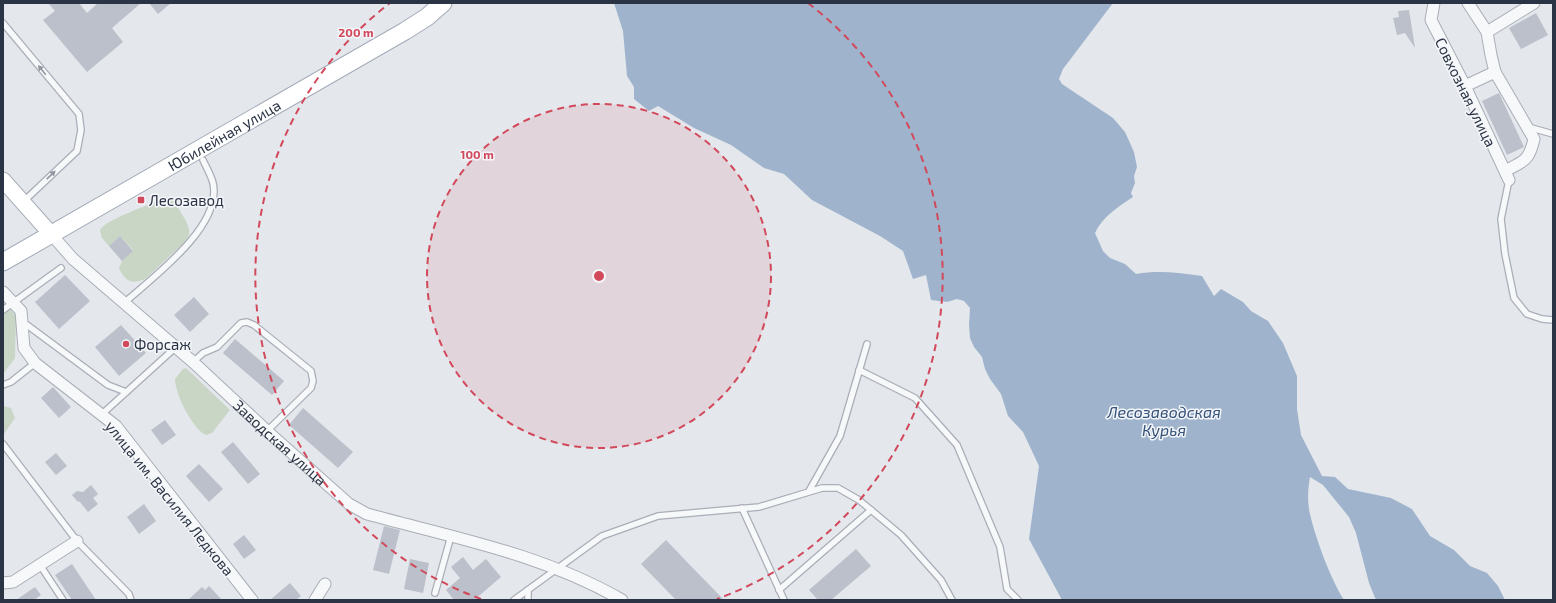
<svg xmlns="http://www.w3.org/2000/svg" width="1556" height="603" font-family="'Exo 2',sans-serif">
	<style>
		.green { fill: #c9d6c5 }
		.water { fill: #9fb4cc }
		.building { fill: #bbc0ca }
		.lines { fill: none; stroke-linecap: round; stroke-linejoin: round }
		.lane-casing { stroke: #a9aeb7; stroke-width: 8 }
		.street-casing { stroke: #a9aeb7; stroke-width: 13 }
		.secondary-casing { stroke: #a9aeb7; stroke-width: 17 }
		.primary-casing { stroke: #a3abb8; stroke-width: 19 }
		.lane { stroke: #f7f8fa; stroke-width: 5.5 }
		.street { stroke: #f7f8fa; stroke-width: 11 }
		.secondary { stroke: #fff; stroke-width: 15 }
		.primary { stroke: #fff; stroke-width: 17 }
		.oneway { fill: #9196a0 }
		.ring { fill: none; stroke: #d1495b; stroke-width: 2; stroke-dasharray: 7 5 }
		.poi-dot { fill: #d1495b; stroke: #f4f6f9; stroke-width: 1.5 }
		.labels { text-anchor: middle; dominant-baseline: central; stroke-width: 3; stroke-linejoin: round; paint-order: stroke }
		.street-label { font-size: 15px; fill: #2b3445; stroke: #f4f6f9 }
		.poi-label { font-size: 15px; fill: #2b3445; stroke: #f4f6f9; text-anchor: start }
		.water-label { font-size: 16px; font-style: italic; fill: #34527a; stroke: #f4f6f9 }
		.centre { fill: #d1495b; stroke: #f4f6f9; stroke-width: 2 }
		.ring-label { font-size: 12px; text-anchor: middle; font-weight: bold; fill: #d1495b; stroke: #f4f6f9; stroke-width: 3; stroke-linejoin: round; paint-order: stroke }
	</style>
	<rect width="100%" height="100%" fill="#e4e7ec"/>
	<g class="green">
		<path d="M166,197L171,198C176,205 192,226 189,235C188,237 187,239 186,241L145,279C131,285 125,281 119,268L122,261L133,250L120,236L109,246L102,238L100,230C107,218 152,205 166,197Z"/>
		<polygon points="3,302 16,316 15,358 3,374"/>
		<path d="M186,368L230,410L212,433L206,435C193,430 175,394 175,379L183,369Z"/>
		<polygon points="3,406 11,408 15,418 4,434"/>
	</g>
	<path class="water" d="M614,3H1113L1063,69L1059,79L1062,84L1113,118L1125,132L1134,152L1137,167L1134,176L1135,183L1131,193L1133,197C1119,206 1102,217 1095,233L1103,251L1110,258L1125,264L1136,274C1159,270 1180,273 1202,276L1214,296L1221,289L1243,302L1251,311L1268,321L1283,343L1297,376V409L1301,435L1322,476L1335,477L1348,489L1391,498L1412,509L1430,536L1454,550L1470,566L1487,573L1498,586L1505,600H1376L1369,583L1356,533L1349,517L1323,485L1310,477C1308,488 1307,502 1310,514C1315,537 1331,580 1344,600H1062L1029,539L1039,466L1023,432L1008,416L1001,394L990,379L985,369L982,357L974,347L970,338L969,325L970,308L964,301L957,299L947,302L931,300L926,275L913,279L903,251L880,236L812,200L784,174L764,168L731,145L694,128L658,106L649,111L634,99V87L627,76L623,31Z"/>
	<g class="building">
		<polygon points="48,3 79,3 87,13 98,3 141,3 112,28 123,42 87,72 43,20 55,11"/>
		<polygon points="149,3 171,3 158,14"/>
		<polygon points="1409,10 1415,48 1405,33 1397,35 1393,18 1399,17 1398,11"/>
		<polygon points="1536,13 1548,35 1521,49 1509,28"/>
		<polygon points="1499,93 1524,147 1507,155 1482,101"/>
		<polygon points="120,236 133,251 122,261 109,246"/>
		<polygon points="65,275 90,301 59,329 35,302"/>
		<polygon points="194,297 209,314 190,332 174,315"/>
		<polygon points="121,325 146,353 119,376 95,347"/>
		<polygon points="235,339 284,381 272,395 223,353"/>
		<polygon points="53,387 71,407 59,418 41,398"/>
		<polygon points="303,408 353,452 338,468 289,425"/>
		<polygon points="165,420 176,435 162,445 151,430"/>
		<polygon points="233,442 260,474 248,484 221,452"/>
		<polygon points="56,453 67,466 56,475 45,462"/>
		<polygon points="199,464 223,489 209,502 186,476"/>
		<polygon points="91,485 98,494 93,498 98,504 88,512 80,502 77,501 72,495 77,491 83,492"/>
		<polygon points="144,504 156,521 139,534 127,517"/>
		<polygon points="384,526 400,530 389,574 373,570"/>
		<polygon points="244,535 256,550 244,559 233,544"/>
		<polygon points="666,540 687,562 724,600 676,600 641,564"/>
		<polygon points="856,549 871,566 831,600 818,600 809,590"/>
		<polygon points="463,557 473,570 486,559 501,577 474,600 454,600 446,590 460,578 451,567"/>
		<polygon points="410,559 429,563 423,593 404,589"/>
		<polygon points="72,564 96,600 72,600 55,575"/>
		<polygon points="290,583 301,596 296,600 270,600"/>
		<polygon points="209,586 222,600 188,600 202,587 205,590"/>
		<polygon points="35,587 41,595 34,600 16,600"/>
	</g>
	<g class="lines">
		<g class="lane-casing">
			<g id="lane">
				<polyline points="3,23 79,114 81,130 77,151 23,202"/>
				<polyline points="1528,127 1553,134"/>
				<polyline points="1509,180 1501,219 1505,254 1514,298 1527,314 1542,319 1553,320"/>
				<path d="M124,303C152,278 223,226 213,183C211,175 206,167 203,160"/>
				<polyline points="3,310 61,268"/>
				<polyline points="23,322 108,385 126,392"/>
				<polyline points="193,362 203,353 217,347 241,323 247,322 254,325 311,371 313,381 311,388 267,431"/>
				<polyline points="859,370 915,398 957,445 1000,547 1007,589 1018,600"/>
				<polyline points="3,385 11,382 35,363"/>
				<polyline points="101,415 176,347"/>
				<polyline points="3,444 77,541 129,594 131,600"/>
				<polyline points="809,491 840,436 867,344"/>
				<polyline points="742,508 784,600"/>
				<polyline points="40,565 63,600"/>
				<polyline points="528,590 528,600"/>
				<polyline points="779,590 871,510"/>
				<polyline points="435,593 451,536"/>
				<polyline points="514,600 602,536 658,516 759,507 822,488 838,488 859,500 901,535 941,580 952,600"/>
			</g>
		</g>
		<g class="street-casing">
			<g id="street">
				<polyline points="1434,3 1431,20 1465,86 1509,180"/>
				<polyline points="1468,3 1487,32"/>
				<path d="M1495,72L1534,139C1529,161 1524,161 1505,171"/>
				<polyline points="1465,86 1495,72 1491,55 1487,32 1534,3"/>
				<path id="s1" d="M51,234L73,259L193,362L267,431L349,504L367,514C455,538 542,554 622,600"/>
				<polyline points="3,292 21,311 24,348 35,363 116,426 252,600"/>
				<polyline points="3,583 13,582 77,541"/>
				<polyline points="315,600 325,584"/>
			</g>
		</g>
		<g class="secondary-casing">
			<polyline id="secondary" points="3,180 51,234"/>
		</g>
		<g class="primary-casing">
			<g id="primary">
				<path id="s2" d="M3,262L405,31L427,17L443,3"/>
			</g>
		</g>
		<use href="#lane" class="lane"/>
		<use href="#street" class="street"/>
		<use href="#secondary" class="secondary"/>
		<use href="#primary" class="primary"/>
	</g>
	<defs><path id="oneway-solid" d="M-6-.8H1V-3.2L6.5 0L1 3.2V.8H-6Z"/></defs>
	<g class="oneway">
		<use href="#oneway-solid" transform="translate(42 70) rotate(-129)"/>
		<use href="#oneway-solid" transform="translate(51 175) rotate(-44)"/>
	</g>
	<circle cx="599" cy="276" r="172" fill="#d1495b" fill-opacity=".12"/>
	<g class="ring">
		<circle cx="599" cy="276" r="172"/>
		<path d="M481 599A344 344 0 0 1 390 3M808 3A344 344 0 0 1 717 599"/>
	</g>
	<g class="poi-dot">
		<rect x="137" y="196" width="8" height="8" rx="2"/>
		<circle cx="126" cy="344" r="4"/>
	</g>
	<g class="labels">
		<g class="street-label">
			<text transform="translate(1466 92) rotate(64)">Совхозная улица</text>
			<text stroke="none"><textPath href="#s2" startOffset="255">Юбилейная улица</textPath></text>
			<text stroke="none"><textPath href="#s1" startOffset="310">Заводская улица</textPath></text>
			<text transform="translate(170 498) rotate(51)">улица им. Василия Ледкова</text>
		</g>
		<g class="poi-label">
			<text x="149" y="200">Лесозавод</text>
			<text x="134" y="344">Форсаж</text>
		</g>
		<g class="water-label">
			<text x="1164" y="411">Лесозаводская<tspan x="1164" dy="18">Курья</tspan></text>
		</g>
	</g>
	<circle cx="599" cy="276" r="6" class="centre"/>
	<g class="ring-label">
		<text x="356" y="37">200 m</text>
		<text x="477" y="159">100 m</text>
	</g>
	<rect width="1556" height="603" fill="none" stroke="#2b3445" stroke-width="8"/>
</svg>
